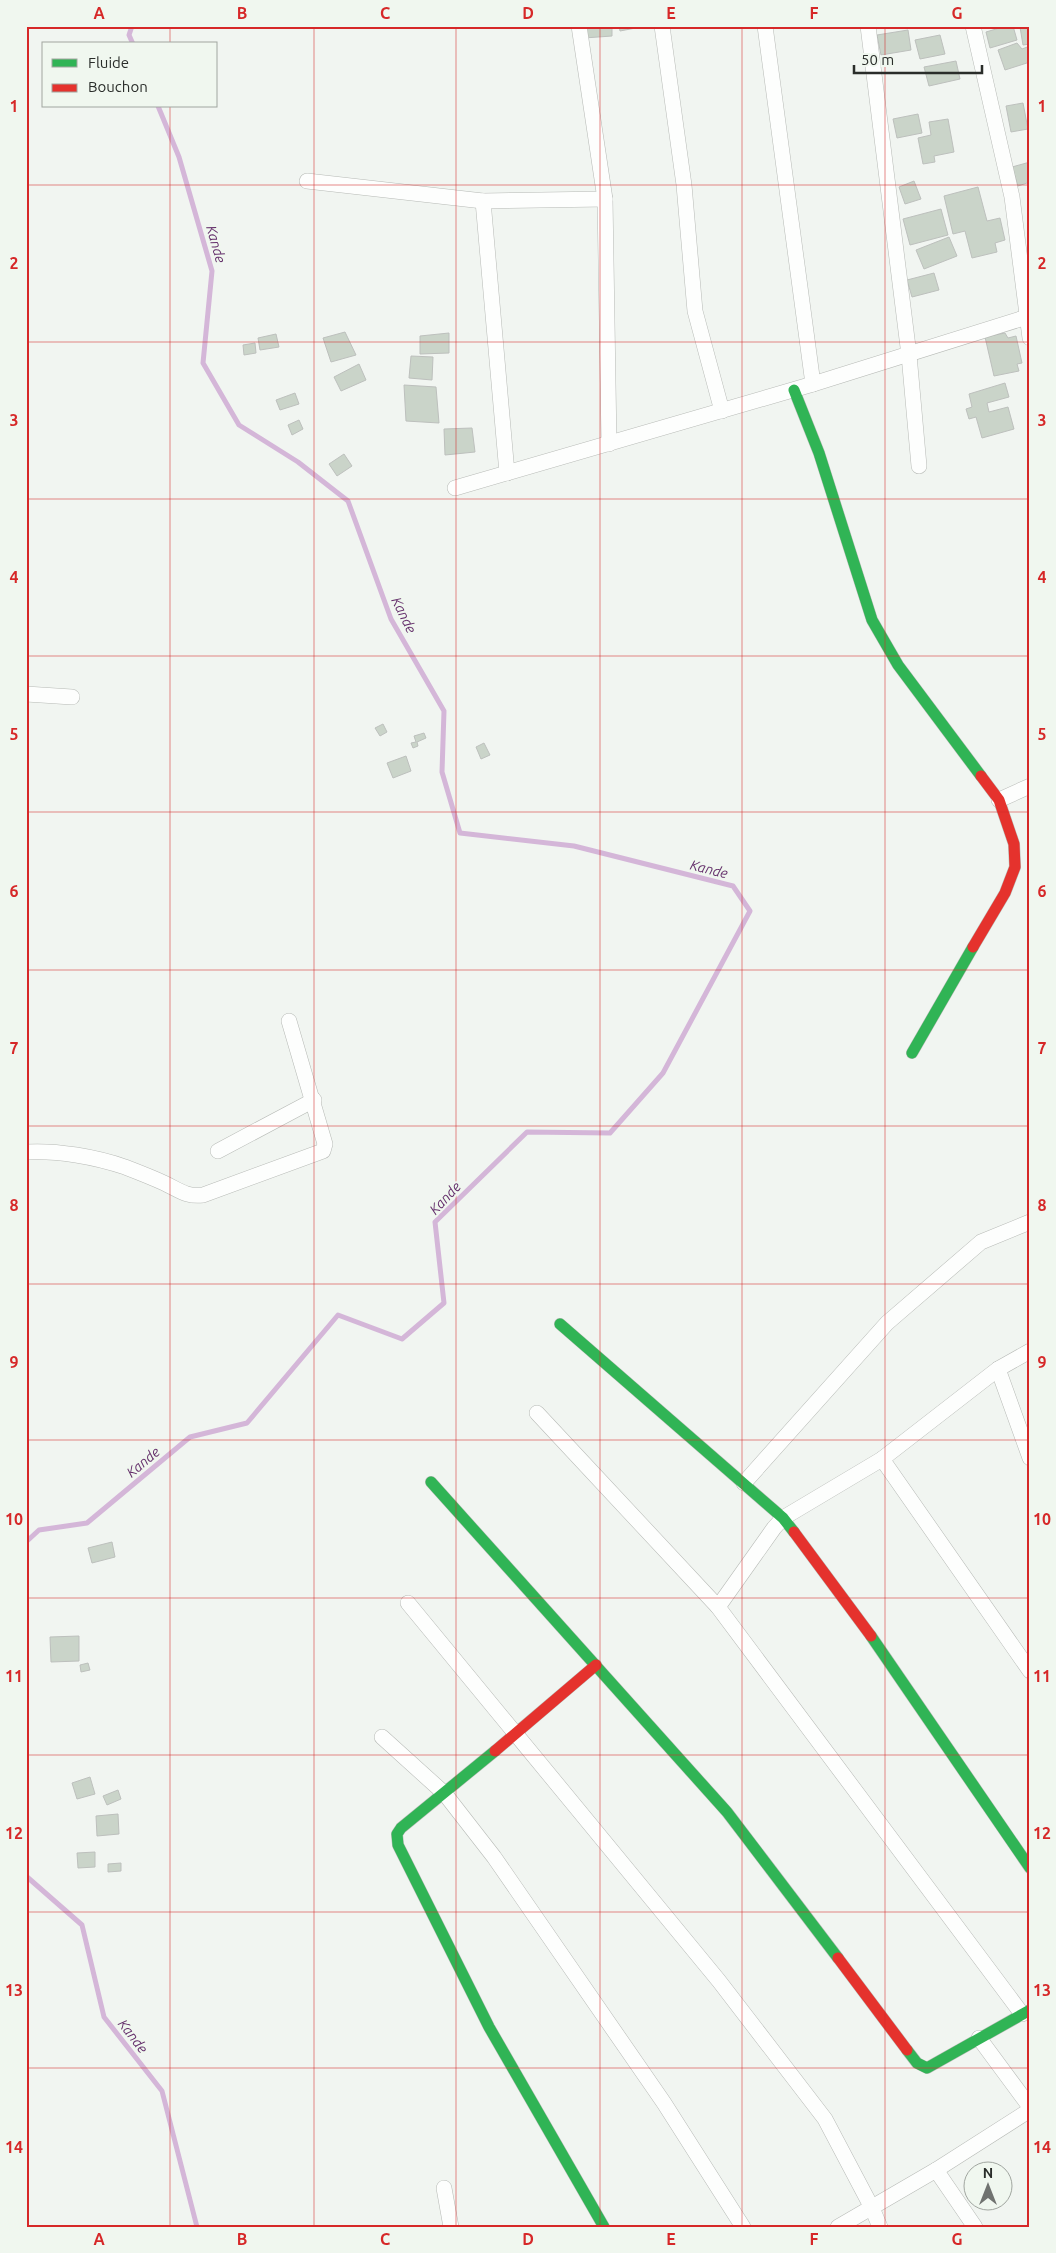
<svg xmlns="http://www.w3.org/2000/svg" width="1056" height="2253" font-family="Ubuntu,sans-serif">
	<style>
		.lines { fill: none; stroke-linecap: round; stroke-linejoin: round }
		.stream { stroke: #d4b6d8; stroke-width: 5 }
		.building { fill: #cad4c9; stroke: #bdc0bd }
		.street-casing { stroke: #b7bab6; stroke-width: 16 }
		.fast-casing { stroke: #b7bab6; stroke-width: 12 }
		.jam-casing { stroke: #b7bab6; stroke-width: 12 }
		.street { stroke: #fdfefd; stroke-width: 15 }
		.fast { stroke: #30b455; stroke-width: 11 }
		.jam { stroke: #e5322d; stroke-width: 11 }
		.grid { fill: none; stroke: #d62828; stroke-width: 1; stroke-opacity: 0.55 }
		.labels { text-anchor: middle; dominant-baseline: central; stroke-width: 4; stroke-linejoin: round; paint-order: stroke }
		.water-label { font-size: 14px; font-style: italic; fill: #642e6b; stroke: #f0f7ef }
		.neatline { fill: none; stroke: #d62828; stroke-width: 2 }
		.grid-label { font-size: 16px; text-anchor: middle; font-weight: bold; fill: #d62828 }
	</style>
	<rect width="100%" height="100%" fill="#f1f5f1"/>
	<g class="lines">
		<g class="stream">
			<polyline points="132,26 129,35 133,44"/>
			<polyline points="26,1542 39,1530 87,1523 190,1437 247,1423 338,1315 402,1339 444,1303 435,1222 527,1132 610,1133 663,1073 750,911 733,886 574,846 460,833 442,772 444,711 391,619 348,501 298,462 239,425 203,363 212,271 179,157 158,106"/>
			<polyline points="26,1876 82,1925 104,2017 162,2091 197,2227"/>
		</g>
	</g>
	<g class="building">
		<polygon points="583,26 612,26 612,36 584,38"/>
		<polygon points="619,26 646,26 620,31"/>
		<polygon points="1006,26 1013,26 1017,40 990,48 986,32"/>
		<polygon points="1030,26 1030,44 1023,45 1020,27"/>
		<polygon points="908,30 911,50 881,55 877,35"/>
		<polygon points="940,35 945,54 920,59 915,40"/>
		<polygon points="1017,43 1022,49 1030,46 1030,62 1005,70 998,50"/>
		<polygon points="956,61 960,79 929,86 924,67"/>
		<polygon points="1023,103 1028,129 1011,132 1006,106"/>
		<polygon points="918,114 922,133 897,138 893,119"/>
		<polygon points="948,119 954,152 934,156 935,162 923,164 918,138 931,135 929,122"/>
		<polygon points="1030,162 1030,182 1018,186 1012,167"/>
		<polygon points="914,181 921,199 905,204 899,187"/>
		<polygon points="978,187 987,221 1000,218 1005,240 995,243 997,252 972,258 965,231 953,234 944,196"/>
		<polygon points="941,209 948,235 910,245 903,219"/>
		<polygon points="949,237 957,256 924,269 916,250"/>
		<polygon points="934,273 939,290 912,297 907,280"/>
		<polygon points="345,332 356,355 331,362 323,338"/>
		<polygon points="449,333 449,353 420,354 420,336"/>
		<polygon points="1005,333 1008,338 1016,336 1022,363 1017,364 1019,371 994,376 985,337"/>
		<polygon points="276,334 279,347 260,350 258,338"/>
		<polygon points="255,343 256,353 244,355 243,345"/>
		<polygon points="411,356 433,357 432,380 409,378"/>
		<polygon points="359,364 366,380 341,391 334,377"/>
		<polygon points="1005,383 1009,397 987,403 989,412 1008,407 1014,429 982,438 976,417 969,419 966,409 972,407 969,394"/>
		<polygon points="404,385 436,387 439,423 406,421"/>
		<polygon points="295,393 299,404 280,410 276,400"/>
		<polygon points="299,420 303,429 292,435 288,425"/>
		<polygon points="472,428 475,452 445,455 444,429"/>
		<polygon points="344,454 352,466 337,476 329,464"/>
		<polygon points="383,724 387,732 380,736 375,728"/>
		<polygon points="424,733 426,738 417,742 418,746 413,748 411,743 416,742 414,736"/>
		<polygon points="484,743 490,755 481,759 476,747"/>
		<polygon points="406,756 411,771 393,778 387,763"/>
		<polygon points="112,1542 115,1557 92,1563 88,1548"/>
		<polygon points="79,1636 79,1661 51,1662 50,1637"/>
		<polygon points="88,1663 90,1670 81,1672 80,1665"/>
		<polygon points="90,1777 95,1794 77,1799 72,1783"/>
		<polygon points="118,1790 121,1799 107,1805 103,1796"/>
		<polygon points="118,1814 119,1834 97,1836 96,1816"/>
		<polygon points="95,1852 95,1867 78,1868 77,1853"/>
		<polygon points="121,1863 121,1871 108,1872 108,1864"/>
	</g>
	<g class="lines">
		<g class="street-casing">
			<g id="street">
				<polyline points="579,26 605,199 609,444"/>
				<polyline points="662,26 684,185 695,311 722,411"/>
				<polyline points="765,26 813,384"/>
				<polyline points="868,26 909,355 919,466"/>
				<polyline points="973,26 1012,197 1030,338"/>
				<polyline points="307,181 483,201 605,199"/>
				<polyline points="483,201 507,473"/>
				<polyline points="455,488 813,384 1030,316"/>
				<polyline points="26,694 72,697"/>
				<polyline points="999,800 1030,786"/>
				<polyline points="218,1151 314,1100"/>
				<path d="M26,1152C57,1150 96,1157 125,1167C138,1172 151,1177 164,1183C179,1190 186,1197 203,1195L323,1151L325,1144L289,1021"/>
				<polyline points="998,1369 1030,1458"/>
				<polyline points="537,1413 718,1607 1022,2014"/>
				<polyline points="882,1459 1030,1671"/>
				<polyline points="744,1483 887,1323 981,1242 1030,1222"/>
				<polyline points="408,1603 719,1981 825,2119 872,2208 880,2227"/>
				<polyline points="718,1607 774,1528 783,1518 882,1459 998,1369 1030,1351"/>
				<polyline points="382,1737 445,1794 494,1857 664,2103 743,2227"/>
				<polyline points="979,2038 1030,2107"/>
				<polyline points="936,2170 975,2227"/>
				<polyline points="444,2188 451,2227"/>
				<polyline points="838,2227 936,2170 1030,2110"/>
			</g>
		</g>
		<g class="fast-casing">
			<g id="fast">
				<polyline points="794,390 819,453 872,620 898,665 981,776"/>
				<polyline points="912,1053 973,947"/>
				<polyline points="560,1324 783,1518 794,1532"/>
				<polyline points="431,1482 727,1812 838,1958"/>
				<polyline points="871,1636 1030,1868"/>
				<polyline points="495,1751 401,1828 397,1834 398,1845 489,2027 604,2227"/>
				<polyline points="907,2050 917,2063 927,2068 1030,2010"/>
			</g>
		</g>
		<g class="jam-casing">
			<g id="jam">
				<polyline points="973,947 1005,893 1015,867 1014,844 999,800 981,776"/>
				<polyline points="794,1532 871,1636"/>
				<polyline points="495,1751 596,1665"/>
				<polyline points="838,1958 907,2050"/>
			</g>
		</g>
		<use href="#street" class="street"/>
		<use href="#fast" class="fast"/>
		<use href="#jam" class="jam"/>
	</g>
	<path class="grid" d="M170,26V44M314,26V2227M456,26V2227M600,26V2227M742,26V2227M885,26V2227M170,106V2227M26,185H1030M26,342H1030M26,499H1030M26,656H1030M26,812H1030M26,970H1030M26,1126H1030M26,1284H1030M26,1440H1030M26,1598H1030M26,1755H1030M26,1912H1030M26,2068H1030"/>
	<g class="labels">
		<g class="water-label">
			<text transform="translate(216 244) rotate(74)">Kande</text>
			<text transform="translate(404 615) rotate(64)">Kande</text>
			<text transform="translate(709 869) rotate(14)">Kande</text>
			<text transform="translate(445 1198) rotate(-47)">Kande</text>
			<text transform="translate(143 1462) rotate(-40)">Kande</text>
			<text transform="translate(133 2036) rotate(52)">Kande</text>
		</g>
	</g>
	<rect width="1056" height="2253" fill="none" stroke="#f0f7ef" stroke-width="55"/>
	<rect x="42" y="42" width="175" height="65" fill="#f0f7ef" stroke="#a1a6a0"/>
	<rect x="52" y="59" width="25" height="8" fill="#30b455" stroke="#a1a6a0"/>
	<text x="88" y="68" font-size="15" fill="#2a2d2a">Fluide</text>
	<rect x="52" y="84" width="25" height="8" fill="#e5322d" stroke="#a1a6a0"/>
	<text x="88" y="92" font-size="15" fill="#2a2d2a">Bouchon</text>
	<g transform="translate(988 2186)"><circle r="24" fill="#f0f7ef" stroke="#a1a6a0"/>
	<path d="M0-4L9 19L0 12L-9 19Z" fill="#707370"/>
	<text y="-8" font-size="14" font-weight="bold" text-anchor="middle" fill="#2a2d2a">N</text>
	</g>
	<path d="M854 65v8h128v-8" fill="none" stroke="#2a2d2a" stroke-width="2.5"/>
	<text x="861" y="65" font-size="15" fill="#2a2d2a" stroke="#f0f7ef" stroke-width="4" paint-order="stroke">50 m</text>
	<rect x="28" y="28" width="1000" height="2198" class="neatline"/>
	<g class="grid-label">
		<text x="99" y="19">A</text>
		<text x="242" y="19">B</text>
		<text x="385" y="19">C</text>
		<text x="528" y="19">D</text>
		<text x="671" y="19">E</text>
		<text x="814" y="19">F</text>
		<text x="957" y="19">G</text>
		<text x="14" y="112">1</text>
		<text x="1042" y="112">1</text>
		<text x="14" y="269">2</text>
		<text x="1042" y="269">2</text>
		<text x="14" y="426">3</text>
		<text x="1042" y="426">3</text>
		<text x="14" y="583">4</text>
		<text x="1042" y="583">4</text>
		<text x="14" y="740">5</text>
		<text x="1042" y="740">5</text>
		<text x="14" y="897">6</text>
		<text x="1042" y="897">6</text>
		<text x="14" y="1054">7</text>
		<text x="1042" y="1054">7</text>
		<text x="14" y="1211">8</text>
		<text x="1042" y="1211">8</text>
		<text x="14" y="1368">9</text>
		<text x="1042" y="1368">9</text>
		<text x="14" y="1525">10</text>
		<text x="1042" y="1525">10</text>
		<text x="14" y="1682">11</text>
		<text x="1042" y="1682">11</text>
		<text x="14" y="1839">12</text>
		<text x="1042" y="1839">12</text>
		<text x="14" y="1996">13</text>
		<text x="1042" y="1996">13</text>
		<text x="14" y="2153">14</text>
		<text x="1042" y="2153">14</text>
		<text x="99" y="2245">A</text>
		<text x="242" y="2245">B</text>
		<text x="385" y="2245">C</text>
		<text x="528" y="2245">D</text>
		<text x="671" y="2245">E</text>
		<text x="814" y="2245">F</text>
		<text x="957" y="2245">G</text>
	</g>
</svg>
